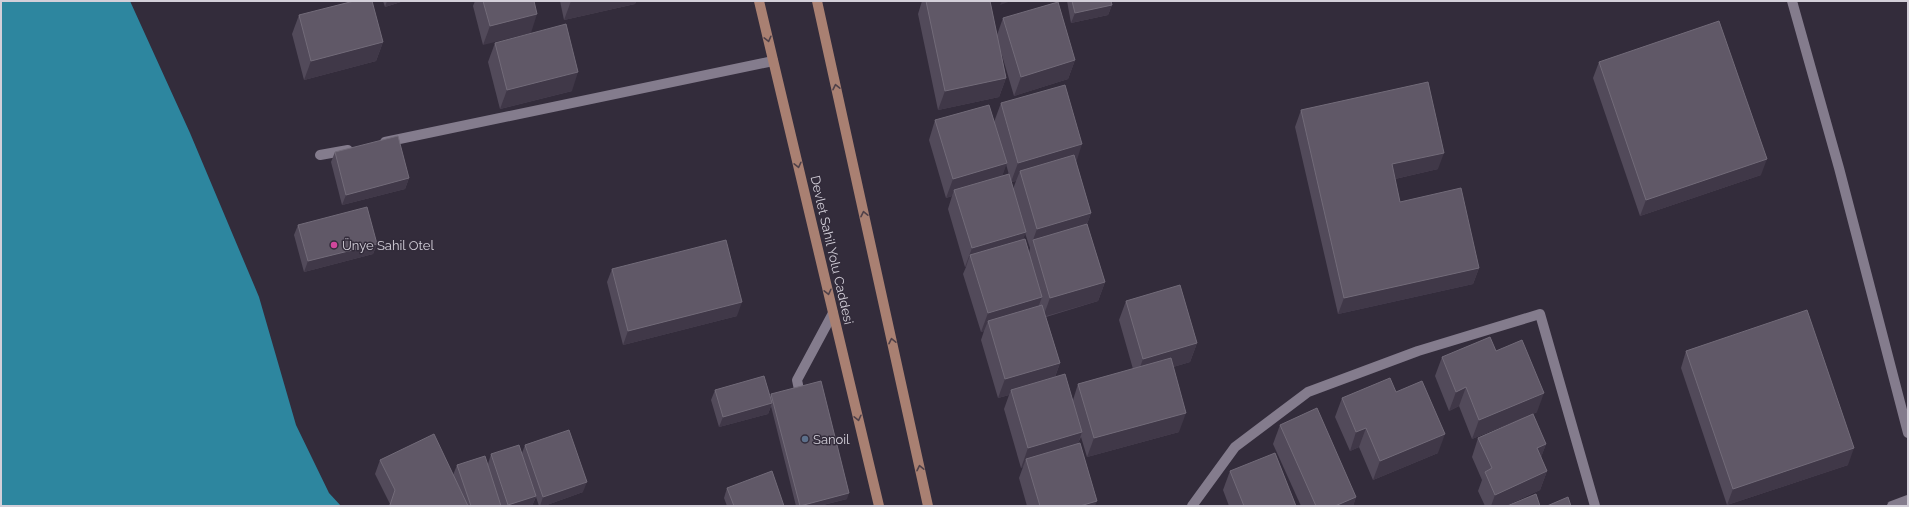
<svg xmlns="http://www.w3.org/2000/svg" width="1909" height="507" font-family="Raleway,sans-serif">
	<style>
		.water { fill: #2d869f }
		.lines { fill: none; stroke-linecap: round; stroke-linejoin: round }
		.service { stroke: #847c8d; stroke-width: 10 }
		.minor { stroke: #847c8d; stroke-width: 10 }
		.primary { stroke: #a98072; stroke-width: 10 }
		.wall { fill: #524a5a; fill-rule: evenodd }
		.shaded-wall { fill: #403848 }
		.building { fill: #605867; stroke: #726b79 }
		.oneway { stroke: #504149 }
		.hotel-dot { fill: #d1479c; stroke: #332c3b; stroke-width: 1.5 }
		.service-dot { fill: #5c6f8a; stroke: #332c3b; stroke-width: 1.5 }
		.labels { text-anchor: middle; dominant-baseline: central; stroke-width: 3; stroke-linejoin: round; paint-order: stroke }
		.poi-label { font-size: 13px; fill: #d3cfd9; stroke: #332c3b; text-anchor: start }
		.street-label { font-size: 13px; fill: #d3cfd9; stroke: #332c3b }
	</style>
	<rect width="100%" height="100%" fill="#332c3b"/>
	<polygon class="water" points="1,1 130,1 190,133 259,297 296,425 329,493 341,506 1,506"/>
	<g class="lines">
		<polyline class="service" points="801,399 797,380 833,313"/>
		<g class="minor">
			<polyline points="1792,1 1839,168 1908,433"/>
			<polyline points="385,142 773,61"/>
			<polyline points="320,155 348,150"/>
			<polyline points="1192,506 1235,447 1308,392 1418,351 1540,314 1595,506"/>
			<polyline points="1892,506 1908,500"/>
		</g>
		<g class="primary">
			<polyline points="759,1 879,506"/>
			<polyline points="817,1 928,506"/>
		</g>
	</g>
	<g class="wall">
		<polygon points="383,1 404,1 385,7"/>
		<polygon points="475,1 534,1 483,45 473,6"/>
		<polygon points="560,1 636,1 635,4 564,20"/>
		<polygon points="922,1 990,1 997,35 1003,18 1075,60 1068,79 1014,96 1001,52 1006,78 999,97 938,110 918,14"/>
		<polygon points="1067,1 1111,1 1112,5 1108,15 1071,23"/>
		<polygon points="299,15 383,42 376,61 304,80 292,34"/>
		<polygon points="495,43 572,91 500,109 488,62"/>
		<polygon points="1599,62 1761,175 1640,216 1593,78"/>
		<path d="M1001,103L1076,162L1091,213L1087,224L1105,282L1098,301L1046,317L1060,363L1055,377L1073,400L1078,384L1133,369L1119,320L1126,301L1197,343L1190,362L1173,367L1179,432L1087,457L1081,437L1078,443L1095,506H1027L1019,478L1023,467L1021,468L1004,409L1009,395L998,398L981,340L984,331L981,332L963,274L966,267H965L948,209L952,196L946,198L929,140L935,120L994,122ZM1006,164L1011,182L1016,181L1013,189L1002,176ZM1025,233L1030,248L1029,253L1023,240Z"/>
		<polygon points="1301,110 1438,169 1395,179 1400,202 1479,268 1473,284 1338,314 1295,127"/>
		<polygon points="335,152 409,178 405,189 342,205 331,162"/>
		<polygon points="298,225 377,244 373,254 304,272 294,235"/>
		<polygon points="612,269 737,316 623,345 607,282"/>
		<polygon points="1496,351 1537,412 1533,414 1546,444 1541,457 1547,471 1540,490 1505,506 1485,506 1478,491 1482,480 1472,457 1478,438 1530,415 1472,439 1459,406 1449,411 1435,376 1442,357"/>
		<polygon points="1686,351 1848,465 1727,505 1681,368"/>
		<polygon points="715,390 770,397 771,394 847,499 819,506 796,506 771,406 768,414 719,427 711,400"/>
		<polygon points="1396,392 1438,453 1373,480 1359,447 1350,451 1335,417 1342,398"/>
		<polygon points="1280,425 1356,497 1353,506 1301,506 1273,444"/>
		<polygon points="525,445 583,492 544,506 539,506 536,497 532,506 389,506 390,504 375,474 380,460 454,478 453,475 457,465 488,464 491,454 522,453"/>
		<polygon points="1230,471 1296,506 1229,506 1223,490"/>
		<polygon points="727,488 784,506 727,506 724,498"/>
	</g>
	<g class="shaded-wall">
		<polygon points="387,1 404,1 385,7"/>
		<polygon points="571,1 636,1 635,4 564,20"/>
		<polygon points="1002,1 1011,1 1000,5"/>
		<polygon points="1112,5 1108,15 1071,23 1075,13"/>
		<polygon points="537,14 531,33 483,45 490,26"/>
		<polygon points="383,42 376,61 304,80 311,61"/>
		<polygon points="1075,60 1068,79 1014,96 1021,77"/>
		<polygon points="578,72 572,91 500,109 507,90"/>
		<polygon points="1006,78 999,97 938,110 945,91"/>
		<polygon points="1082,144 1076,163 1020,171 1016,181 1011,182 1018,163"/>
		<polygon points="1444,153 1438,169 1386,181 1392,164"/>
		<polygon points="1767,159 1761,175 1640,216 1646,200"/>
		<polygon points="1007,163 1000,182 954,190 952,196 946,198 953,179"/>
		<polygon points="409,178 405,189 342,205 346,195"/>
		<polygon points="1091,213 1084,232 1033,240 1030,248 1037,229"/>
		<polygon points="1026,232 1019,251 970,255 966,267 965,267 972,248"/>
		<polygon points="377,244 373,254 304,272 308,261"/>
		<polygon points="1479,268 1473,284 1338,314 1344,298"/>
		<polygon points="1105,282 1098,301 1043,317 1050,298"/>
		<polygon points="1042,297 1035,316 988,321 984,331 981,332 988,313"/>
		<polygon points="742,302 737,316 623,345 628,331"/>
		<polygon points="1197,343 1190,362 1136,378 1143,359"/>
		<polygon points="1060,363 1053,382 1011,390 1009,395 998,398 1005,379"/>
		<polygon points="1466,387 1459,406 1449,411 1456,392"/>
		<polygon points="1544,393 1537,412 1472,439 1479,420"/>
		<polygon points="772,403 768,414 719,427 723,417"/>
		<polygon points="1186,413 1179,432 1087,457 1094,438"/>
		<polygon points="1366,428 1359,447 1350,451 1356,432"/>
		<polygon points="1082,432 1075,452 1026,459 1023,467 1021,468 1028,448"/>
		<polygon points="1445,434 1438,453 1373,480 1380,461"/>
		<polygon points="1546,444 1539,463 1537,448"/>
		<polygon points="1854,448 1848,465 1727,505 1733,489"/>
		<polygon points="1547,471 1540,490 1505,506 1491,506 1495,495"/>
		<polygon points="587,482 583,492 544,506 540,506 543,497"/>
		<polygon points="849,493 847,499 819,506 800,506"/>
		<polygon points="536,496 532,506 508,506 508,505"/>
		<polygon points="1356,497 1353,506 1335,506"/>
		<polygon points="1097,501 1095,506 1080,506"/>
	</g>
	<g class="building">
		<polygon points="354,1 372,1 383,42 311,61 299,15"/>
		<polygon points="483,1 534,1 537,14 490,26"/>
		<polygon points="926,1 990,1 1006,78 945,91"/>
		<polygon points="1072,1 1111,1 1112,5 1075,13"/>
		<polygon points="1058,2 1075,60 1021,77 1003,18"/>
		<polygon points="1719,21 1767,159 1646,200 1599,62"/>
		<polygon points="566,24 578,72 507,90 495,43"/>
		<polygon points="1428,82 1444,153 1392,164 1400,202 1461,188 1479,268 1344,298 1301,110"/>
		<polygon points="1065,85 1082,144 1018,163 1001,103"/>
		<polygon points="989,105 1007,163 953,179 935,120"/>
		<polygon points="398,136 409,178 346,195 335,152"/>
		<polygon points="1074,155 1091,213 1037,229 1020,171"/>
		<polygon points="1009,174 1026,232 972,248 954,190"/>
		<polygon points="367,207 377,244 308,261 298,225"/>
		<polygon points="1087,224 1105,282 1050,298 1033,240"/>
		<polygon points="1025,239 1042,297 988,313 970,255"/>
		<polygon points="726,240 742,302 628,331 612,269"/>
		<polygon points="1180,285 1197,343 1143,359 1126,301"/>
		<polygon points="1042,305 1060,363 1005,379 988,321"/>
		<polygon points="1807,310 1854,448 1733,489 1686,351"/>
		<polygon points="1490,337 1496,351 1522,340 1544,393 1479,420 1466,387 1456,392 1442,357"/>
		<polygon points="1171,358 1186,413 1094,438 1078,384"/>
		<polygon points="1065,374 1082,432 1028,448 1011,390"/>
		<polygon points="764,376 772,403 723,417 715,390"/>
		<polygon points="1390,378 1396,392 1422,381 1445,434 1380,461 1366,428 1356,432 1342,398"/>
		<polygon points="821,381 849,493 800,506 771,394"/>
		<polygon points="1317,408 1356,497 1335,506 1316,506 1280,425"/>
		<polygon points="1533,414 1546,444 1537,448 1547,471 1495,495 1485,472 1492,468 1478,438"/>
		<polygon points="569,430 587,482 543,497 525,445"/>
		<polygon points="434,434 468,506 390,506 390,505 395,490 380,460"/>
		<polygon points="1080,443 1097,501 1080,506 1040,506 1026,459"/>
		<polygon points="519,445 536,496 508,505 491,454"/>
		<polygon points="1275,453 1296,506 1244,506 1230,471"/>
		<polygon points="485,456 501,506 471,506 457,465"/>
		<polygon points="772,471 784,506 734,506 727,488"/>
		<polygon points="1536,494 1540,506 1507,506"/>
		<polygon points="1568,497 1571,506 1547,506"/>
	</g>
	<defs><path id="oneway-chevron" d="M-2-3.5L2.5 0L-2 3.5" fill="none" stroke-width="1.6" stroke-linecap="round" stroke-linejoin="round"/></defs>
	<g class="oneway">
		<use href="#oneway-chevron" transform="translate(768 39) rotate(76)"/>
		<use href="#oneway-chevron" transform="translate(836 87) rotate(-102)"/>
		<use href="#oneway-chevron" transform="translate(798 165) rotate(77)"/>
		<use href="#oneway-chevron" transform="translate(864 214) rotate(-102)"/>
		<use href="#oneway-chevron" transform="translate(828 292) rotate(77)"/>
		<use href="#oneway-chevron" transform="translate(892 341) rotate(-102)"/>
		<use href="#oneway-chevron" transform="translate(858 418) rotate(77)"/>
		<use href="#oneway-chevron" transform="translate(920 468) rotate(-102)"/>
	</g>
	<circle class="hotel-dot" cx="334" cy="245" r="4"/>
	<circle class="service-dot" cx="805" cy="439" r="4"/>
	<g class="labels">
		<g class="poi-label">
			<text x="342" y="245">Ünye Sahil Otel</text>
			<text x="813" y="439">Sanoil</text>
		</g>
		<g class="street-label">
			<text transform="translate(832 250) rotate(77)">Devlet Sahil Yolu Caddesi</text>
		</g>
	</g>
	<rect width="1909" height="507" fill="none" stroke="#d3cfd9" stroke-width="4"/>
</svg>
